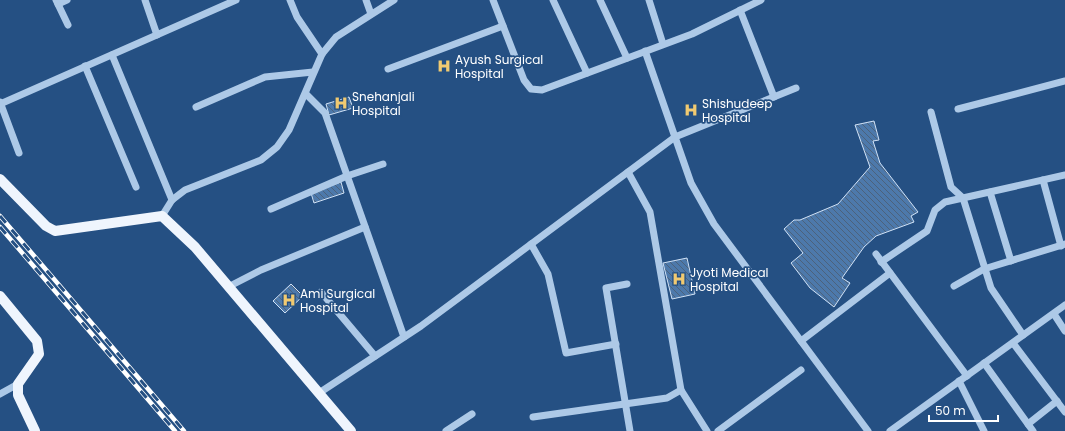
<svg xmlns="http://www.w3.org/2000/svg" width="1065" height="431" font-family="Poppins,sans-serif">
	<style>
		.building { fill: url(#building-back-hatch); stroke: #d1e2f6 }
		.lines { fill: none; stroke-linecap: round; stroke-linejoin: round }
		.minor { stroke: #adc9e7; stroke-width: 7 }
		.major { stroke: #eff5fd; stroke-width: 10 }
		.rail-casing { stroke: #fff; stroke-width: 4.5 }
		.rail { stroke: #255083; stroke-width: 3; stroke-dasharray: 9; stroke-linecap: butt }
		.labels { text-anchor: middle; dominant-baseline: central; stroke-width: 3.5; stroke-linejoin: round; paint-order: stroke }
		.poi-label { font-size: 12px; fill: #fff; stroke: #255083; text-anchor: start }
	</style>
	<defs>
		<pattern id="building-back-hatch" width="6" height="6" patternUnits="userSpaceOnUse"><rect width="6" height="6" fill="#4d79ab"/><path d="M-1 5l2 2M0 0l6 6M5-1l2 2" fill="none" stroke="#4c627c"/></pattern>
	</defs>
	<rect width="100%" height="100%" fill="#255083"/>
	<g class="building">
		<polygon points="349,97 353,108 329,115 326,104"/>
		<polygon points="874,121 879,140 873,141 880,163 918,212 911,216 914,222 876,236 864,247 842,278 850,283 834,307 810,288 791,263 803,253 784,229 794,220 800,220 838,204 870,167 855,125"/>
		<polygon points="341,182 344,193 314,203 311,193"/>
		<polygon points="687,258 695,294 672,299 663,263"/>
		<polygon points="291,284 303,296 285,313 273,301"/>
	</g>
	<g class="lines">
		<g class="minor">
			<polyline points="56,0 68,25"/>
			<polyline points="145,0 157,35"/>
			<polyline points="290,0 297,17 322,54"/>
			<polyline points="366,0 371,14"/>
			<polyline points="493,0 524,80 531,89 542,90 692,34 761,0"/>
			<polyline points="553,0 587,73"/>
			<polyline points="600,0 627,58"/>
			<polyline points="649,0 663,44"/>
			<polyline points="58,4 67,0"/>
			<polyline points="740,10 774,97"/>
			<polyline points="645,51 691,183 714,224 868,431"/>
			<polyline points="112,55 172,200"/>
			<polyline points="85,66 136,187"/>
			<polyline points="388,69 503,26"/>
			<polyline points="306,94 325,113 404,337"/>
			<polyline points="0,102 19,153"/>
			<polyline points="0,104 236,0"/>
			<polyline points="196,107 265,77 313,72"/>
			<polyline points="958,109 1065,81"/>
			<polyline points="931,112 951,187 963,198 991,288 1023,335"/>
			<polyline points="628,172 650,212 681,390 707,431"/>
			<polyline points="1043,180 1061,246"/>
			<polyline points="990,192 1011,261"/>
			<polyline points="271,209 347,176 383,164"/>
			<polyline points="162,216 172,200 185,190 261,160 277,147 289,130 322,54 336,37 394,0"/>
			<polyline points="531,244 548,274 566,353 616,344"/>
			<polyline points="876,254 967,376"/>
			<polyline points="881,262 927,231 935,210 945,202 1065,175"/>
			<polyline points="627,284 606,288 630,431"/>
			<polyline points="954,286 984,269 1065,244"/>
			<polyline points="228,287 261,270 365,227"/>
			<polyline points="321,292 375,356"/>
			<polyline points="1054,314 1065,331"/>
			<polyline points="801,341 890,273"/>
			<polyline points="1013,343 1065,412"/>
			<polyline points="984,363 1033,431"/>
			<polyline points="959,381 984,431"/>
			<polyline points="319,393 421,326 675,137 796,88"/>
			<polyline points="0,394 18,384"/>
			<polyline points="533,417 667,398 681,390"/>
			<polyline points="1028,424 1057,401"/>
			<polyline points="446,431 472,414"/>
			<polyline points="718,431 801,370"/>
			<polyline points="890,431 1065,305"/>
		</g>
		<g class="major">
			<polyline points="0,179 46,226 55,231 162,216 195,247 351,431"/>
			<polyline points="0,296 37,341 39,354 18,384 18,395 35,431"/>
		</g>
		<g class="rail-casing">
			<g id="rail">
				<polyline points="0,216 184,431"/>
				<polyline points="0,227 175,431"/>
			</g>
		</g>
		<use href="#rail" class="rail"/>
	</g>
	<defs>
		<g id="hospital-bare" transform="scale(1.08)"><path d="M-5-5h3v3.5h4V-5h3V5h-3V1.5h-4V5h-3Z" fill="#f1ca71" stroke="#255083" stroke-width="2.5" paint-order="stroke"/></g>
	</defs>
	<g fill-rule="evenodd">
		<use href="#hospital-bare" x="444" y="66"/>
		<use href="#hospital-bare" x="341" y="103"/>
		<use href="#hospital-bare" x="691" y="110"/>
		<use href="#hospital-bare" x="679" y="279"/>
		<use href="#hospital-bare" x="289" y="300"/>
	</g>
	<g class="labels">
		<g class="poi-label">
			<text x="455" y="59">Ayush Surgical<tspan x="455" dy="14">Hospital</tspan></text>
			<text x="352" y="96">Snehanjali<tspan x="352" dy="14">Hospital</tspan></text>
			<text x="702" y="103">Shishudeep<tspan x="702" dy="14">Hospital</tspan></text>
			<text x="690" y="272">Jyoti Medical<tspan x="690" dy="14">Hospital</tspan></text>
			<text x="300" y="293">Ami Surgical<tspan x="300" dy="14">Hospital</tspan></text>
		</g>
	</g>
	<path d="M929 415v6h69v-6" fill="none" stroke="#ffffff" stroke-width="2"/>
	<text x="935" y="415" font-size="12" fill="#ffffff" stroke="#255083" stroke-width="3" paint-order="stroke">50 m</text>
</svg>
